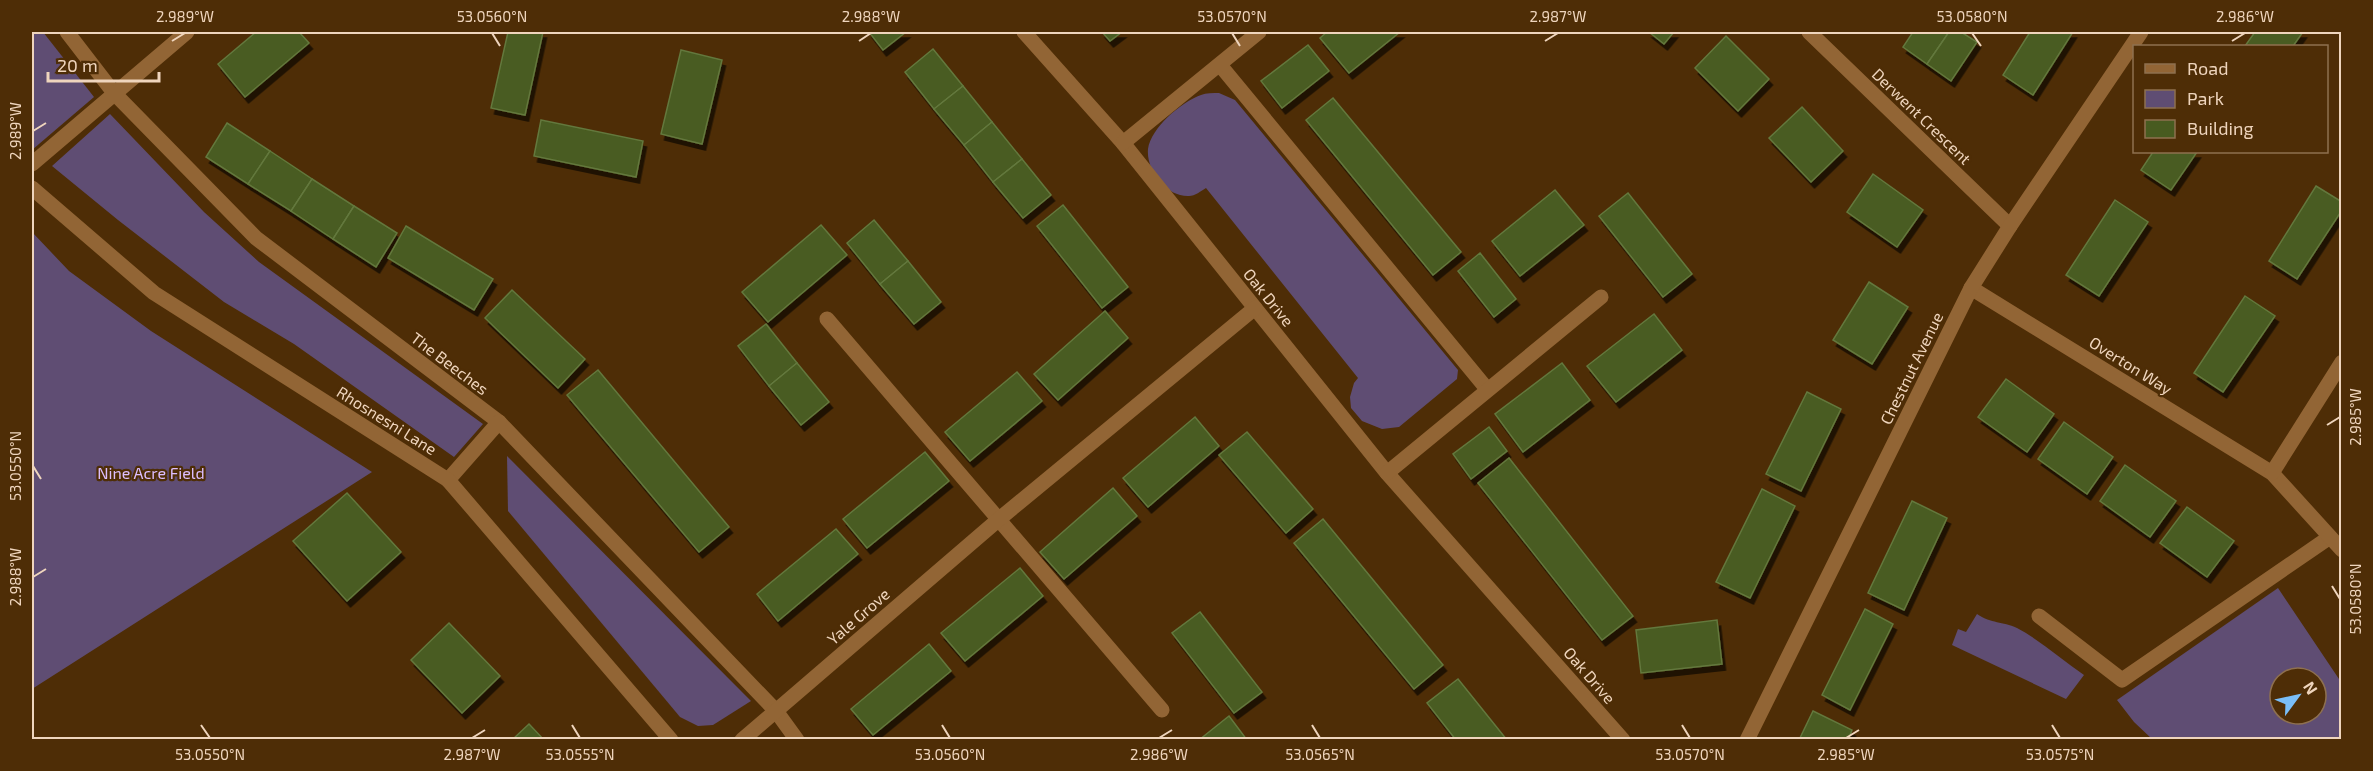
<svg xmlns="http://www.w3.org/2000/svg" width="2373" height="771" font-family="'Exo 2',sans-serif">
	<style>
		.green { fill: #5f4d73; fill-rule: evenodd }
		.building { fill: #485b20; stroke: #63783d; stroke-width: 1.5; filter: url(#shadow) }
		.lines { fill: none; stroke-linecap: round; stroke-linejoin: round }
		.service { stroke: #926535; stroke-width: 15 }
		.minor { stroke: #926535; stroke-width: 15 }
		.secondary { stroke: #926535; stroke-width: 15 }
		.ticks { fill: none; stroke: #efd5bd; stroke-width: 2 }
		.labels { text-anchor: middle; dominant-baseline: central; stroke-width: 4.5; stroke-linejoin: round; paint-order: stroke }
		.street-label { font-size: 16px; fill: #efd5bd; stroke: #4e2d06 }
		.park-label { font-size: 16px; fill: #dcbeff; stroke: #4e2d06 }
		.neatline { fill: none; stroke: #efd5bd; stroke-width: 2 }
		.ticks-label { font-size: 15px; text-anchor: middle; fill: #efd5bd }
	</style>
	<defs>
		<filter id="shadow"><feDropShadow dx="3.5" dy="6" stdDeviation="0" flood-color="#0009"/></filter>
	</defs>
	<rect width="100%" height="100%" fill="#4e2d06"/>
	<g class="green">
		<polygon points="32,32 43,32 94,97 32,150"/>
		<path d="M1219,93L1235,100L1458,370L1457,379L1399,427L1382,429L1362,421L1351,408L1350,397L1354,383L1358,378L1206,188C1201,191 1195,196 1189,196C1167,197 1146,171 1148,149C1151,128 1181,102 1201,95C1206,93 1213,93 1219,93Z"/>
		<polygon points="110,114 204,212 259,262 483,424 454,457 294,344 224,302 118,220 52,166"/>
		<polygon points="32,232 69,271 151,331 372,472 32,689"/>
		<polygon points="507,456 751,701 713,725 698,726 680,717 508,511"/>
		<path d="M2278,588L2341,682V739H2152L2134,722L2117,700ZM2280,678H2316V714H2280Z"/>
		<path d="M1977,614C1992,624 2002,621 2017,628C2040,640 2062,660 2084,675L2066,699L1952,645L1958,629L1966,632Z"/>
	</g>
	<g class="building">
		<polygon points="256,32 299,32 309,43 245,97 218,64"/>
		<polygon points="508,32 543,32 525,115 491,108"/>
		<polygon points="869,32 906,32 883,50"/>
		<polygon points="1102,32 1122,32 1110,41"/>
		<polygon points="1327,32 1400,32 1349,73 1320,38"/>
		<polygon points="1649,32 1674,32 1664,44"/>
		<polygon points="1913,32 1949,32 1927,64 1903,47"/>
		<polygon points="1949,32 1961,32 1977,42 1951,81 1927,64"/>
		<polygon points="2030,32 2073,32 2033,95 2003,75"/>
		<polygon points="2255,32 2303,32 2293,46 2245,46"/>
		<polygon points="1726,36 1769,79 1738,111 1695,68"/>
		<polygon points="1308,45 1329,71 1282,108 1261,81"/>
		<polygon points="933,49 963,86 934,109 905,72"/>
		<polygon points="681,50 722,60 702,144 661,134"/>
		<polygon points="963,86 992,122 964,145 934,109"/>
		<polygon points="1333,98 1461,252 1433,275 1306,120"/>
		<polygon points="1802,107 1843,151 1811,182 1769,138"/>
		<polygon points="541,120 643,141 636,177 534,156"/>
		<polygon points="992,122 1022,159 993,182 964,145"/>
		<polygon points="227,123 270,151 248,184 206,157"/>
		<polygon points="270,151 312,179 291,211 248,184"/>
		<polygon points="2153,152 2197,152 2171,190 2141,170"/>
		<polygon points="1022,159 1051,195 1023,218 993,182"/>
		<polygon points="1873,174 1923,210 1897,247 1847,212"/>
		<polygon points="312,179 354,206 333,239 291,211"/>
		<polygon points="2316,186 2342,202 2342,210 2297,279 2269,261"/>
		<polygon points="1555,190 1584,225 1520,276 1492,241"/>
		<polygon points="1628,193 1692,274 1663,297 1599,216"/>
		<polygon points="2115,200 2148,222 2099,296 2066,275"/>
		<polygon points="1063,205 1128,287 1102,308 1037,226"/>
		<polygon points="354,206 397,233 376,267 333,239"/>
		<polygon points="874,220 908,261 880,284 847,243"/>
		<polygon points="821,225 847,255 768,322 742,292"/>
		<polygon points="406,226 493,279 474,310 388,258"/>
		<polygon points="1480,253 1516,299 1494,317 1458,271"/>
		<polygon points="908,261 941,302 914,324 880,284"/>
		<polygon points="1869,282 1908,307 1872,364 1833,340"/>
		<polygon points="512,290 585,359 558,388 485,318"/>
		<polygon points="2245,296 2275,316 2223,392 2194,373"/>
		<polygon points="1105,311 1128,338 1058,400 1034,374"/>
		<polygon points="1654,314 1682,350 1616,402 1587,366"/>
		<polygon points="766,324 797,363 769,386 738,346"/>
		<polygon points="797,363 829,402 801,425 769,386"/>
		<polygon points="1562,363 1590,400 1523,452 1495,414"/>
		<polygon points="598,370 729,527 699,552 567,395"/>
		<polygon points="1017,372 1042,401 970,461 945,432"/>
		<polygon points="2006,379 2054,414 2027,452 1978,417"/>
		<polygon points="1807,392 1841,409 1801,491 1766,474"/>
		<polygon points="1195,417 1219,446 1148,507 1123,478"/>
		<polygon points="2064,422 2113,457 2087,494 2038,459"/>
		<polygon points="1489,427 1507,451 1471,479 1453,454"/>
		<polygon points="1247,432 1313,509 1286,533 1219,455"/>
		<polygon points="925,452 949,481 867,548 843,519"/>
		<polygon points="1509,458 1633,616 1602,640 1478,483"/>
		<polygon points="2125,465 2176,501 2150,537 2100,501"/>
		<polygon points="1113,488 1137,516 1064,579 1040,552"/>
		<polygon points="1762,489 1795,506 1750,598 1716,582"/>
		<polygon points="347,493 401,552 347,601 293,541"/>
		<polygon points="1912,501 1947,518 1904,610 1868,593"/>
		<polygon points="2187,507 2234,541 2207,577 2160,543"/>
		<polygon points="1323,519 1443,665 1414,689 1294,543"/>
		<polygon points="836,529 858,554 778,621 757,594"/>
		<polygon points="1020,568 1043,596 965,661 941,633"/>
		<polygon points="1865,609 1893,624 1850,710 1822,695"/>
		<polygon points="1200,612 1262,692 1234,713 1172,633"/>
		<polygon points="1717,620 1722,664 1641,673 1636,630"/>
		<polygon points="449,623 500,676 462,713 411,660"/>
		<polygon points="929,644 951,671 873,735 851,709"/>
		<polygon points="1458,679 1507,740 1456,740 1427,703"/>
		<polygon points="1813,711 1852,730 1848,740 1799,740"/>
		<polygon points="1229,716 1247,740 1199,740"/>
		<polygon points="529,724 544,740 512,740"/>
	</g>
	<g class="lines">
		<polyline class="service" points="2039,616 2122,680 2330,537"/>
		<g class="minor">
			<polyline points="67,32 114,93 256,238 499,422 776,711 797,740"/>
			<polyline points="1024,32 1123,143 1387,473 1623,740"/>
			<polyline points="1809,32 2010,226"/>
			<polyline points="1220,65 1487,389"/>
			<polyline points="1123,143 1259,32"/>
			<polyline points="32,164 187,32"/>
			<polyline points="1971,288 2272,473 2342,550"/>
			<polyline points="827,319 1162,710"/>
			<polyline points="1387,473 1601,297"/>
			<polyline points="2272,473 2342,362"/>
			<polyline points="448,480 499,422"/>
			<polyline points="742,740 998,520 1255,308"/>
			<polyline points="1747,740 1971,288 2010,226 2141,32"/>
		</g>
		<polyline class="secondary" points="32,188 154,293 448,480 671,740"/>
	</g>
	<path class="ticks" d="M492,33L500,46M1232,33L1240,46M1972,33L1981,46M172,41L185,33M859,41L871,33M1545,41L1558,33M2232,41L2245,33M33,131L46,123M2327,425L2340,417M33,466L41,479M33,577L46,569M2332,586L2340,599M201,725L210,738M572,725L580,738M942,725L950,738M1312,725L1320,738M1682,725L1690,738M2052,725L2060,738M472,738L485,730M1159,738L1172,730M1846,738L1859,730"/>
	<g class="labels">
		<g class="street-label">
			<text transform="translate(1922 116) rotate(44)">Derwent Crescent</text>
			<text transform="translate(1269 297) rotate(51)">Oak Drive</text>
			<text transform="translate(450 363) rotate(37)">The Beeches</text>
			<text transform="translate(2131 365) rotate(32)">Overton Way</text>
			<text transform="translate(1911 368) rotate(-64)">Chestnut Avenue</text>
			<text transform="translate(387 420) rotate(32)">Rhosnesni Lane</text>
			<text transform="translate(858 616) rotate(-41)">Yale Grove</text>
			<text transform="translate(1590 675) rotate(49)">Oak Drive</text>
		</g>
		<g class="park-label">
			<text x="151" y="472">Nine Acre Field</text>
		</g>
	</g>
	<rect width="2373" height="771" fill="none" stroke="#4e2d06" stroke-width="66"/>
	<rect x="2133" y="45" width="195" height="108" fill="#4e2d06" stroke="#8e704f" stroke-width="1.5"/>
	<rect x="2145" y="64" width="30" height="9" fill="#926535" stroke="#8e704f" stroke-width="1.5"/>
	<text x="2187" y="75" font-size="18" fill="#efd5bd">Road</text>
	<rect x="2145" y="90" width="30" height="18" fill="#5f4d73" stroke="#8e704f" stroke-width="1.5"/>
	<text x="2187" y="105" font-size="18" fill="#efd5bd">Park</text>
	<rect x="2145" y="120" width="30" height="18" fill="#485b20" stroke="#8e704f" stroke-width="1.5"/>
	<text x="2187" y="135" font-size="18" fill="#efd5bd">Building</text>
	<g transform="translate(2298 696) rotate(57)"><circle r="28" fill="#4e2d06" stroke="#8e704f" stroke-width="1.5"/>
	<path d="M0-4.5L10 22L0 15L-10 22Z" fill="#7abef8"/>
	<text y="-9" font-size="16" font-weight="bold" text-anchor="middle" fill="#efd5bd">N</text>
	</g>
	<path d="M48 72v9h111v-9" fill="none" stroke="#efd5bd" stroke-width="3"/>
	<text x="57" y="72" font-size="18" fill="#efd5bd" stroke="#4e2d06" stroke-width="4.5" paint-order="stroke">20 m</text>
	<rect x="33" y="33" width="2307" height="705" class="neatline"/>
	<g class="ticks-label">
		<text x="185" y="22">2.989°W</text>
		<text x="492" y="22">53.0560°N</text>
		<text x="871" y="22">2.988°W</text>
		<text x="1232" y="22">53.0570°N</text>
		<text x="1558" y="22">2.987°W</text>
		<text x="1972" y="22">53.0580°N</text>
		<text x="2245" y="22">2.986°W</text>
		<text transform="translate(16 131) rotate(-90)" y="5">2.989°W</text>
		<text transform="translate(2356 417) rotate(-90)" y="5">2.985°W</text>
		<text transform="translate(16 466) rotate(-90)" y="5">53.0550°N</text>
		<text transform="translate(16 577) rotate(-90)" y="5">2.988°W</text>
		<text transform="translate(2356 599) rotate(-90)" y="5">53.0580°N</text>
		<text x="210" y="760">53.0550°N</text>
		<text x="472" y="760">2.987°W</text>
		<text x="580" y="760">53.0555°N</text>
		<text x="950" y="760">53.0560°N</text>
		<text x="1159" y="760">2.986°W</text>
		<text x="1320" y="760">53.0565°N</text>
		<text x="1690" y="760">53.0570°N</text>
		<text x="1846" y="760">2.985°W</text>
		<text x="2060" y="760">53.0575°N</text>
	</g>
</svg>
